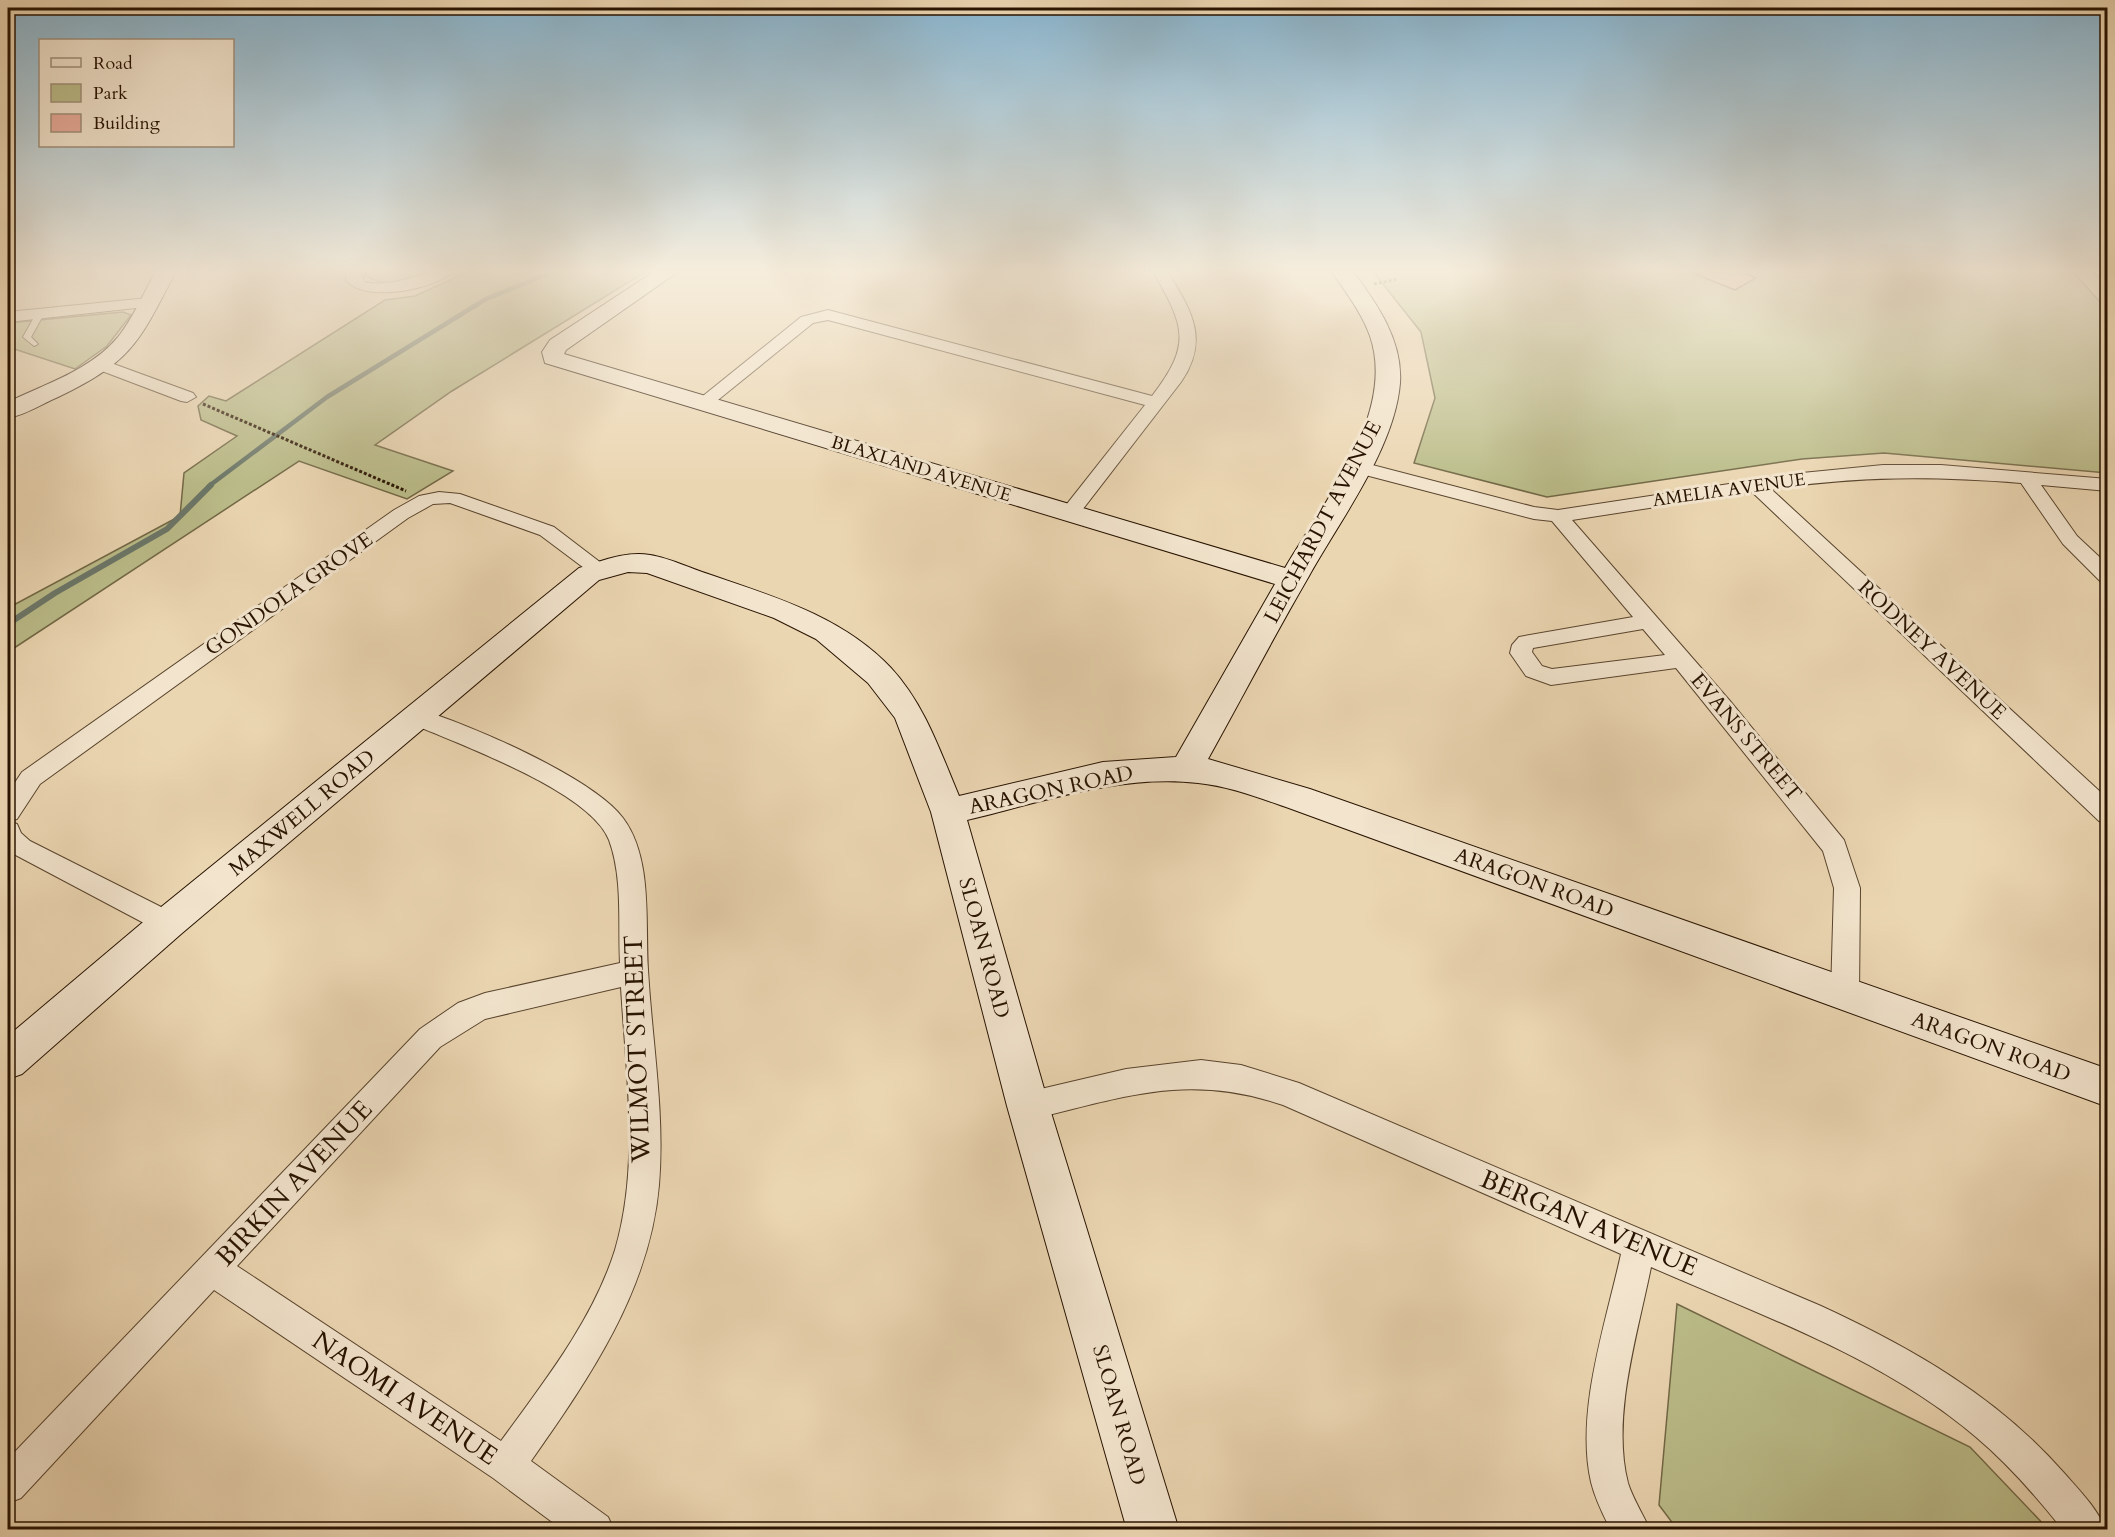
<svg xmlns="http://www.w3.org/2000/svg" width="2115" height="1537" font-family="Cardo,serif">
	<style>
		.green { fill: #bbbd8a; stroke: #726846; stroke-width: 1.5 }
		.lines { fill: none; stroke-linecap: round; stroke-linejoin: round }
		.stream-far1 { stroke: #6b7769; stroke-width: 4.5 }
		.stream { stroke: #6b7769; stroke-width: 6 }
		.building { fill: #e8ac9b; stroke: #281301; stroke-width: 1.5 }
		.lane-casing { stroke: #59442d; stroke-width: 2 }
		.street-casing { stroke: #59442d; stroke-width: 2 }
		.secondary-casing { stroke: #281301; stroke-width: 2 }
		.path { stroke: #281301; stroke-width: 3; stroke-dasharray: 3 2; stroke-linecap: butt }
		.lane { fill: #f2e4cd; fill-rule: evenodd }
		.street { fill: #f2e4cd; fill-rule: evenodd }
		.secondary { fill: #f2e4cd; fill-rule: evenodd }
		.labels { text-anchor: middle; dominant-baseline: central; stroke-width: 6; stroke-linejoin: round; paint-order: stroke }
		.far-street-label { font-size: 18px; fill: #281301; stroke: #f2e4cd }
		.street-label { font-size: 21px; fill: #281301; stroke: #f2e4cd }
		.near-street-label { font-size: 26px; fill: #281301; stroke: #f2e4cd }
	</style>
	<rect width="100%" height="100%" fill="#ebd6b2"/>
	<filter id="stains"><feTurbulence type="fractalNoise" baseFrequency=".00333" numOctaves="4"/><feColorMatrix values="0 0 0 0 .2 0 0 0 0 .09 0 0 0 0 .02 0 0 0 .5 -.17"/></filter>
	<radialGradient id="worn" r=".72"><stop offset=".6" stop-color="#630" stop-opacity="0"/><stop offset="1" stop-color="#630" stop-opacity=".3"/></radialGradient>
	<g class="green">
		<path d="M366,269H434C413,279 386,291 365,275Z"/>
		<polygon points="474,269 650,269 452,391 375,445 453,471 407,499 299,461 8,652 8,608 180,516 184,473 237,436 201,420 198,406 209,396 226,401 385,300 415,296"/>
		<polygon points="1371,269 2071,269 2107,310 2107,473 1884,453 1802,459 1547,497 1414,463 1435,398 1421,332"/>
		<polygon points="123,312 131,315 107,346 75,369 8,347 8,323"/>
		<polygon points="1677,1304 1970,1447 2048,1529 1677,1529 1659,1505"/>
	</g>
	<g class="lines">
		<polyline class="stream-far1" points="209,486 327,397 486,299 560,269"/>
		<polyline class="stream" points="8,624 55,593 167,529 211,485"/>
	</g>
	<polygon class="building" points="1735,269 1756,278 1735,290 1685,270"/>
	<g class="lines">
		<g class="lane-casing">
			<polygon id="lane" points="37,312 44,314 31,337 38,344 34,346 23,337"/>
		</g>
		<g class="street-casing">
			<g id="street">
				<path d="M347,269H361L364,282C398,289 424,269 456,269C439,289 364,304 346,280Z"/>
				<path d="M1152,269H1166C1190,309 1211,338 1181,382L1076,518L1069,520L1059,514L1145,405L828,320L813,323L708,408H696L693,404L801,317L828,310L1152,396C1194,342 1183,325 1152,269Z"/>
				<polygon points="148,298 156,303 154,306 8,322 8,312"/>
				<polygon points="100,359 193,393 196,397 187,402 181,401 94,368 92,364"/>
				<path d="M1357,461L1534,507L1558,510L1802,473L1883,465H1941L2108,479V491L2041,485L2077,536L2108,565V584L2101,582L2063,544L2021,483C1931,476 1860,476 1771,489L2108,799V824L2099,821L1752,492L1572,520L1730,701L1844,840L1860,888L1859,994L1855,1003L1845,1006L1835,1003L1831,994L1834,888L1823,851L1676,668L1551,685L1526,676L1510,653L1512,645L1519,637L1633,617L1552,521L1534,519L1350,471L1348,467ZM1643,629L1665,655L1552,669L1542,666L1532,652L1533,648Z"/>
				<polygon points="439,492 460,494 554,527 609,569 606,574 592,574 540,535 450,503 433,504 408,518 40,784 17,819 9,821 17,824 21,833 30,841 177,915 181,923 177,931 168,934 159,931 8,851 8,793 22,772 394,510 419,496"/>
				<path d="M418,709C469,724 592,777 623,818C653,858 645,923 648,970C652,1041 665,1113 659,1185C650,1290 590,1377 531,1461L608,1517L614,1530H563L493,1478L214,1290L21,1498L8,1503V1459L420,1029L458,1003L485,993L620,963C618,923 623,878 609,840C590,791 458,744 410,723L406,717L410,711ZM621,987C626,1074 640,1165 615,1250C593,1320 544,1382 501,1441L237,1266L440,1047L485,1019Z"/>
				<path d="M1201,1060L1241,1065L1299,1083L1821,1306C1912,1348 1998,1397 2065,1474C2080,1491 2097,1508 2106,1530H2063C2036,1496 2008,1464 1976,1437C1882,1357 1762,1316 1651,1267C1638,1333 1611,1417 1628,1483C1633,1499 1643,1514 1650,1530H1611C1603,1515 1595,1498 1591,1482C1575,1412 1606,1323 1621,1254L1283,1105C1185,1072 1123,1098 1028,1120L1017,1116L1013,1106L1017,1096L1028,1092L1126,1069Z"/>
			</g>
		</g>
		<g class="secondary-casing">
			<g id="secondary">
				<path d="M157,269H177C140,340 134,361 58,397C42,404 25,415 8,418V402C45,384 91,370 118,337C134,317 144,292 157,269Z"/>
				<path d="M658,269H682L566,350L564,354L1285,568C1322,504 1397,414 1370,336C1361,311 1344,290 1330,269H1351C1376,302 1403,340 1400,383C1395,448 1340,520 1309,576C1274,636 1242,698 1208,759L1310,789L2108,1069V1107L1286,807C1257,797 1228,786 1198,783C1120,774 1042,802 967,820L1049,1106L1179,1530H1127L1007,1106L931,812L895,718L868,683L816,639L774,618L647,573L628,572L599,580L181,934L22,1074L8,1079V1036L155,912L579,568C602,561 626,551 650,555C670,558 691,569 711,575C775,597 843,617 891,668C925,705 940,751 959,796L1103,762L1176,757L1275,584L545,363L542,352L550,340Z"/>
				<polygon points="2091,269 2108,269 2108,282 2101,280"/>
			</g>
		</g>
		<g class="path">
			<polyline points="1374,284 1398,279"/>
			<polyline points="203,404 406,491"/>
		</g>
		<use href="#lane" class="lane"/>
		<use href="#street" class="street"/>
		<use href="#secondary" class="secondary"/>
	</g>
	<linearGradient id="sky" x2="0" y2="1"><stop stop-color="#88b6d1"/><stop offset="0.56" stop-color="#f6eddc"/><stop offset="1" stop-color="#f6eddc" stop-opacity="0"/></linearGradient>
	<rect width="2115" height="484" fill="url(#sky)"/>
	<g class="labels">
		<g class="far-street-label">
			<text transform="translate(921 469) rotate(17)">BLAXLAND AVENUE</text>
			<text transform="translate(1729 490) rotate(-8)">AMELIA AVENUE</text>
		</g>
		<g class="street-label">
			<text transform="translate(1323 522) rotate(-62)">LEICHARDT AVENUE</text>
			<text transform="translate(289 594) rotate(-35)">GONDOLA GROVE</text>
			<text transform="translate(1932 650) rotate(43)">RODNEY AVENUE</text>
			<text transform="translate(1746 737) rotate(50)">EVANS STREET</text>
			<text transform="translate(1051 790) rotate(-12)">ARAGON ROAD</text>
			<text transform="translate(302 813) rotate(-40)">MAXWELL ROAD</text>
			<text transform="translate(1534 883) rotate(20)">ARAGON ROAD</text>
			<text transform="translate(984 948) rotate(75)">SLOAN ROAD</text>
			<text transform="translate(1991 1047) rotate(20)">ARAGON ROAD</text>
			<text transform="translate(1119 1415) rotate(74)">SLOAN ROAD</text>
		</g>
		<g class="near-street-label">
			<text transform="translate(637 1049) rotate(-92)">WILMOT STREET</text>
			<text transform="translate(294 1183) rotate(-47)">BIRKIN AVENUE</text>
			<text transform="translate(1589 1223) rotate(23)">BERGAN AVENUE</text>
			<text transform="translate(405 1398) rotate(34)">NAOMI AVENUE</text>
		</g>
	</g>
	<rect width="2115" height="1537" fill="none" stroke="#ebd6b2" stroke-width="30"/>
	<rect x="9" y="9" width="2097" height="1519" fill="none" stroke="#281301" stroke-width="3"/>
	<rect x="15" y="15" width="2085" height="1507" fill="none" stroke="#281301" stroke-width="1.5"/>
	<rect x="39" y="39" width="195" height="108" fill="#f2e4cd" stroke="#a1907b" stroke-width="1.5"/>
	<rect x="51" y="58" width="30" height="9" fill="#f2e4cd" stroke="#a1907b" stroke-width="1.5"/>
	<text x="93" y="69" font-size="18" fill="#281301">Road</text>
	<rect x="51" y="84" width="30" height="18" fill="#bbbd8a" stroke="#a1907b" stroke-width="1.5"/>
	<text x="93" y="99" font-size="18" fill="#281301">Park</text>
	<rect x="51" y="114" width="30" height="18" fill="#e8ac9b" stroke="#a1907b" stroke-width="1.5"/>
	<text x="93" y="129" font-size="18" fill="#281301">Building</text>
	<rect width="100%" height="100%" filter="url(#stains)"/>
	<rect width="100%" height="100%" fill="url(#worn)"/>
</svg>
